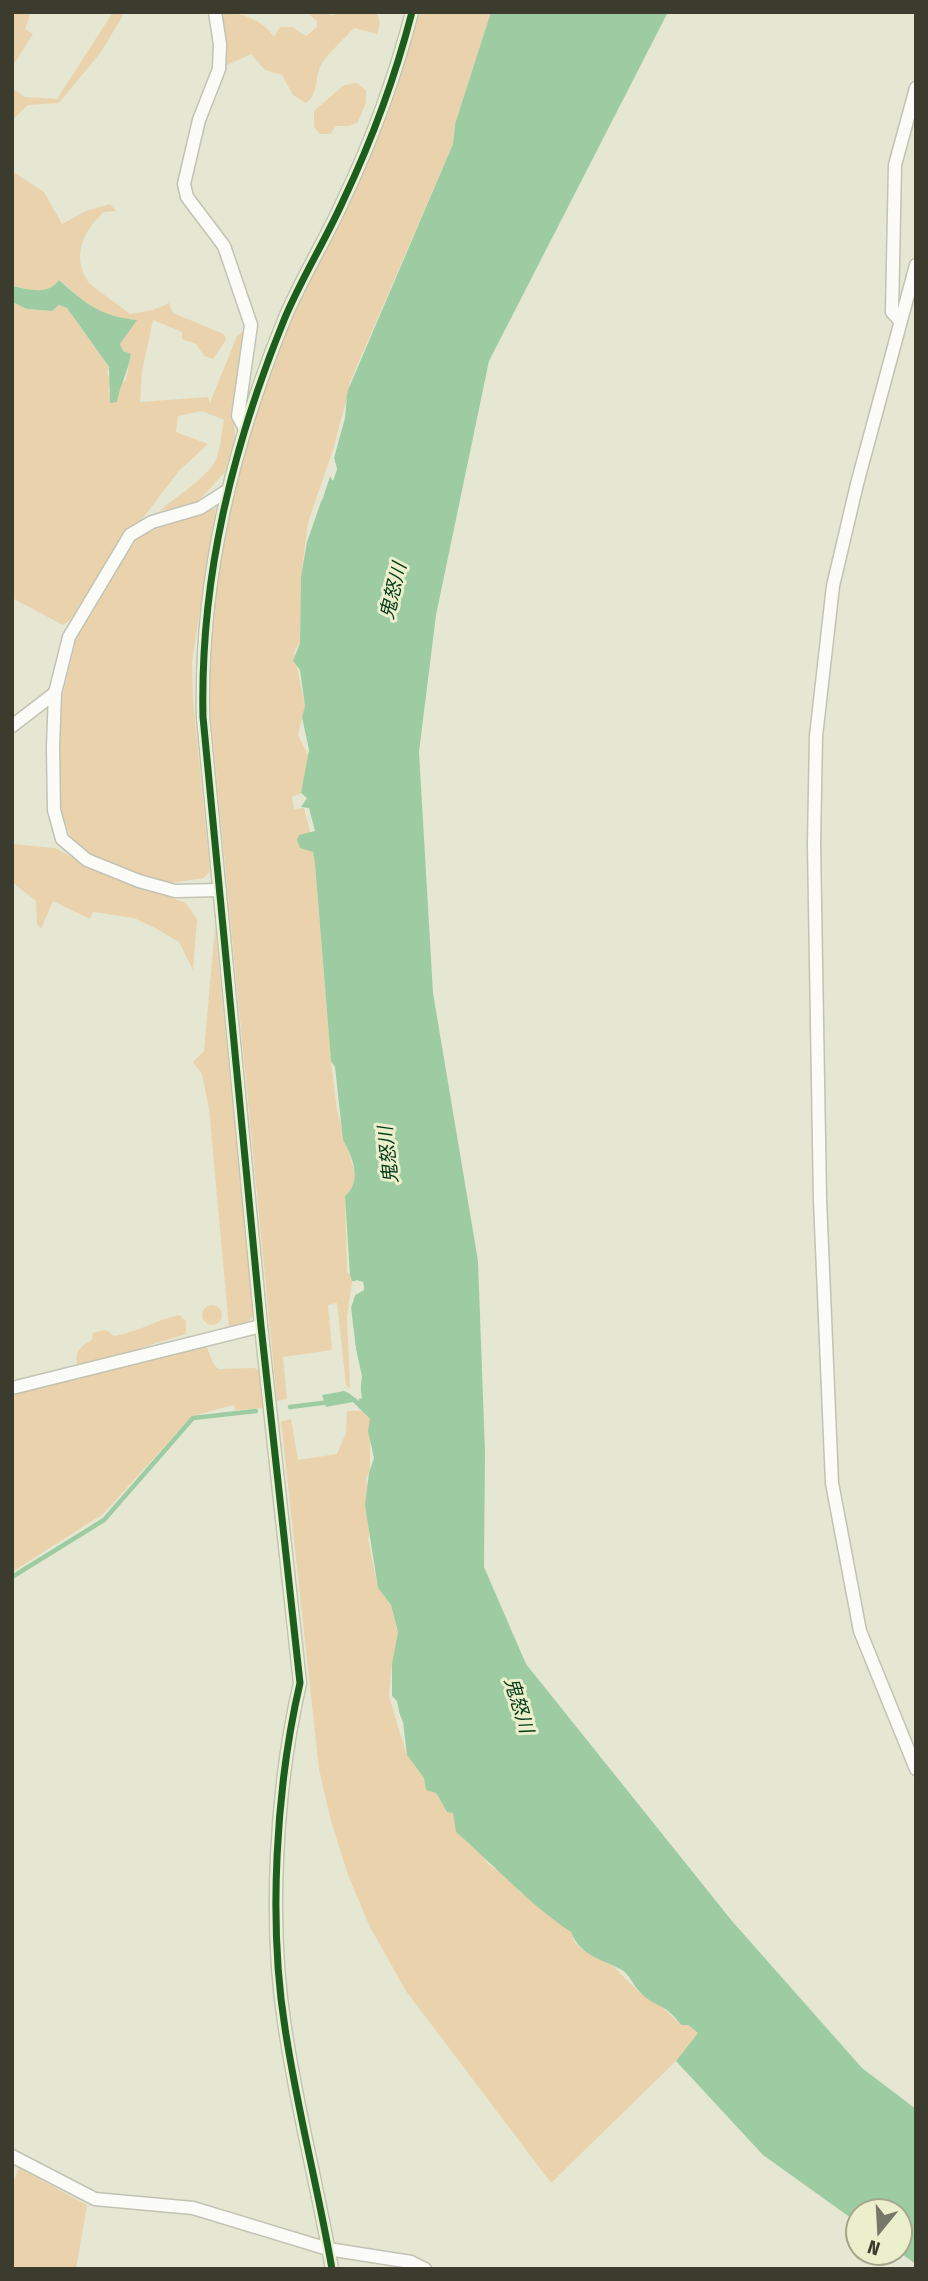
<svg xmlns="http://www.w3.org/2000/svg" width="928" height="2281" font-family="'Fira Sans Condensed','Noto Sans JP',sans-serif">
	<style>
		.green { fill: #ead3ac }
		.water { fill: #9dcca3 }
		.pier { fill: #e5e7d3 }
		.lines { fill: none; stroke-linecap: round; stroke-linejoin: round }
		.stream { stroke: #9dcca3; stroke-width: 4.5 }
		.street-casing { stroke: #c1c3b3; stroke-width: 15 }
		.street { stroke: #fbfbf8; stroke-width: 12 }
		.cycleway-casing { stroke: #ecefcb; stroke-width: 11 }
		.cycleway { stroke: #1b5e20; stroke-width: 7 }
		.labels { text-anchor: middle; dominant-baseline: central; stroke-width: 6; stroke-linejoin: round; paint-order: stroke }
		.water-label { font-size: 19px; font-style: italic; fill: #033918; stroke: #ecefcb }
	</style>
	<rect width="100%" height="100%" fill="#e5e7d3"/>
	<g class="green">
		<polygon points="12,12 31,12 25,29 33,34 12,67"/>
		<polygon points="113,12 125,12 101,52 59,103 28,105 12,120 12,88 25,97 57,99"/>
		<path d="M220,12C241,12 263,20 274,37L280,27H292L306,36L317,27V21L306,12H327L332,16L336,12H377L380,24L377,34L354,28C346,37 324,57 320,67C315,80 318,94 306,103L293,95L282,75L265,70L251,54L225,66Z"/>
		<path d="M417,12H491L455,124L453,144L350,382L341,426L308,523L301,576L300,643L294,652L305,706L298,735L308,755V764L305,787L301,793L292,797L294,809L304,808L310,831L308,849L313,852L315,864L331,1061L337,1110L355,1174L354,1185L345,1197L347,1272L353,1277L347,1317L350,1389L346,1385L337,1303L328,1305L332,1350L283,1357L287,1399L277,1401L210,709C205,567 245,416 305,288C322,252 343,219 358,183C382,128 398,69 417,12Z"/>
		<polygon points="357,83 366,90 366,102 358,122 349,126 336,126 330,134 320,134 314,127 314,111 344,85"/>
		<path d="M12,171L44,192L62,224L86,211L110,204L116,211L104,212C85,229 71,255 87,280C90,286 122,307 130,314L153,310L169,303L173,313L224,334L226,340L213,359L204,356L196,344L182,339V332L153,320L142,371L140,402L208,397L210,403L237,336L248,328L234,419L235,437L225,472L196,504L160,511C176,496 204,480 214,463C221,452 221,433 224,420L202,411L178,416L176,432L208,444L179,471L139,523L125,534L70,620L63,625L12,598V302L27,309L52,311L59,305L67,308L109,368L107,373L111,381L108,393L126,380L131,355L123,351L120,344L136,320C100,316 86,304 60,280C48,296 29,289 12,286Z"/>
		<polygon points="216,508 192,661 193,700 210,871 204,878 170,883 107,864 83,851 73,841 61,815 60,756 62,698 76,639 124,558 140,535"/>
		<polygon points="12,844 55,848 99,872 186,903 197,919 193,970 179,942 157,929 134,918 93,912 90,919 53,901 41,929 37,924 36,901 12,882"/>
		<polygon points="215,927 253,1315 247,1324 229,1328 209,1109 202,1074 193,1062 204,1051"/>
		<circle cx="212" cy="1315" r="10"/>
		<path d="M179,1315L186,1321V1334L82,1366L77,1364C75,1350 80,1347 92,1340L93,1333L106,1330L114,1336C138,1332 156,1320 179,1315Z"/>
		<polygon points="206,1345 213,1363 218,1369 255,1368 261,1371 266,1408 235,1410 234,1405 192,1416 103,1514 12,1572 12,1393"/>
		<polygon points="347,1411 361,1411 370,1419 370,1470 366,1479 369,1491 365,1506 371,1528 368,1539 378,1588 391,1605 398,1633 389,1695 407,1755 424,1778 428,1790 436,1793 447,1812 453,1813 464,1839 480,1850 488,1864 512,1881 520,1893 525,1894 571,1932 575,1943 583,1950 614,1967 641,1994 662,2007 681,2025 688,2025 698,2033 676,2061 551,2183 406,1991 370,1927 348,1875 331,1821 319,1769 281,1421 291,1419 298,1460 337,1454 346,1433"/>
		<polygon points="19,2168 87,2205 76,2269 12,2269 12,2185"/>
	</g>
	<g class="water">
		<path d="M491,12H668L489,361L436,615L419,752L433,993L478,1261L485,1452L484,1567L526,1664L732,1921L862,2068L916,2109V2264L900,2253V2211H858V2223L763,2155L676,2061L698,2033L688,2025H681C665,2002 654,2008 639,1991C633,1985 629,1974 622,1970C602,1959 580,1956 571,1932C530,1905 494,1865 456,1832L453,1813L447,1812L436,1793L426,1790L424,1778L407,1755L403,1722L392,1696V1664L398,1632L391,1605L378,1588L365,1505L369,1473L374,1458L368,1431L370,1419L353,1402L326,1407L322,1395L344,1391L362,1399L351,1307L355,1295L364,1290L363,1282L352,1281L350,1275L345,1196C363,1181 352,1156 343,1140L335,1067L331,1061L315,864L313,852L300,848L297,840L299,835L315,831L309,808L301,807L307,798L301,793L309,750L302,717L305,706L300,670L293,661L300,643L301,576L307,542L330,476L333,480L337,469L334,458L348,390L453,144L455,124Z"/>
		<path d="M59,280C86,304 100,316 137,320L120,344L123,351L131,354C128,372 120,385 117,402L110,403L109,367L67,308L59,305L52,311L27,309L12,302V286C28,289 48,296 59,280Z"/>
	</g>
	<g class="pier">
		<polygon points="347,397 345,418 334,458 337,469 333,481 330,476 323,498 317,509 313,508 324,477 333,469 331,458"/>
		<polygon points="356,1280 363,1282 364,1290 355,1295 351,1307 352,1331 362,1376 359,1401 350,1394 350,1390 357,1394 358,1376 348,1331 349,1300 360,1288 359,1285 352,1285"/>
		<polygon points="392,1664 392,1696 397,1701 405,1741 401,1737 389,1695"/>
	</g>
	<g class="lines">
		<g class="stream">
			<polyline points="290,1407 330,1402"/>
			<polyline points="12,1577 104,1520 193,1418 256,1411"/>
		</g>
		<g class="street-casing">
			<g id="street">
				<polyline points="215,12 220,44 219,69 199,120 184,184 187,197 224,246 251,325 238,416 244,427"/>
				<polyline points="916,265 857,484 833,586 816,736 814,844 820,1200 832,1483 860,1631 916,1769"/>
				<polyline points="900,321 892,312 895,165 916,88"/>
				<polyline points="12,726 55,693"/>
				<polyline points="220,890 175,891 139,881 87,860 62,839 54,810 53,747 55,693 69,637 130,535 152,522 200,508 225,492"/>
				<polyline points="12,1388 261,1326"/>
				<polyline points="12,2156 95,2199 193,2208 328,2249 411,2262 425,2269"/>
				<path d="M332,2269C318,2188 297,2109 285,2028C268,1922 276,1787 300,1683L261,1326L203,717C200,578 232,448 284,320C301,279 325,241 343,201C372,140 395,78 412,12"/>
			</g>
		</g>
		<use href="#street" class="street"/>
		<g class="cycleway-casing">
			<path id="cycleway" d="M332,2269C318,2188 297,2109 285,2028C268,1922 276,1787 300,1683L261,1326L203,717C200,578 232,448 284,320C301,279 325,241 343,201C372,140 395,78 412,12"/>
		</g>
		<use href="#cycleway" class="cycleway"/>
	</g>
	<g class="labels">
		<g class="water-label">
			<text transform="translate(393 591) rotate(-76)">鬼怒川</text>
			<text transform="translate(388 1155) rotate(-96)">鬼怒川</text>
			<text transform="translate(519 1705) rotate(73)">鬼怒川</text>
		</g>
	</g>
	<rect width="928" height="2281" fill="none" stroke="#3b3c2e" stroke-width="28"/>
	<g transform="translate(879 2232) rotate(198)"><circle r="33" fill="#ecefcb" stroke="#a5a78c" stroke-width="2"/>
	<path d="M0-5L12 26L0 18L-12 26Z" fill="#767868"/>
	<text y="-10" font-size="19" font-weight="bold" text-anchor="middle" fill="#3b3c2e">N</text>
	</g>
</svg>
